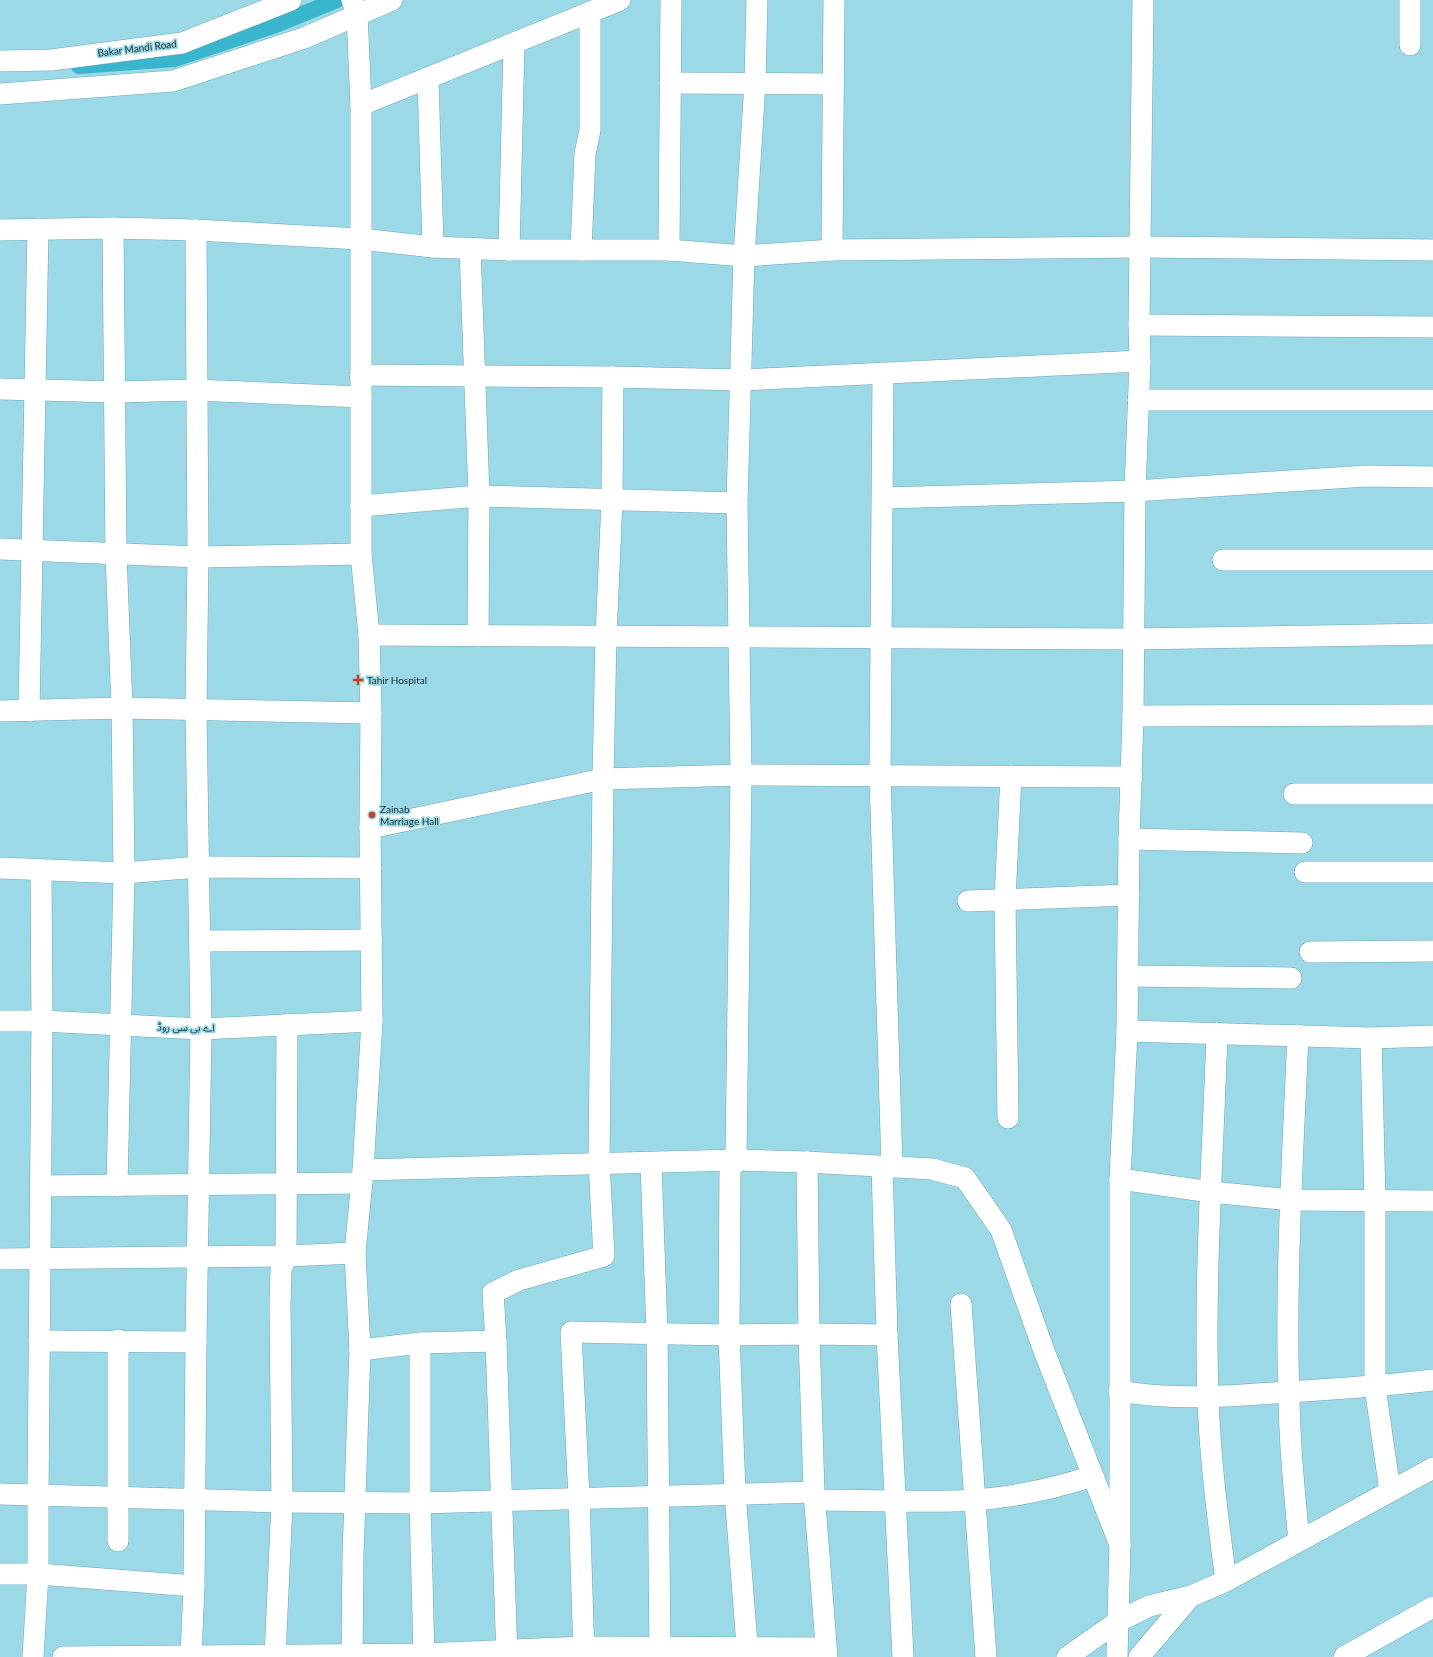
<svg xmlns="http://www.w3.org/2000/svg" width="1433" height="1657" font-family="Lato,'Noto Sans Arabic',sans-serif">
	<style>
		.lines { fill: none; stroke-linecap: round; stroke-linejoin: round }
		.canal { stroke: #39b6cd; stroke-width: 16 }
		.minor-casing { stroke: #6ca9b5; stroke-width: 22 }
		.minor { stroke: #fff; stroke-width: 21 }
		.poi-dot { fill: #ca3f26; stroke: #9cd9e7; stroke-width: 1.5 }
		.labels { text-anchor: middle; dominant-baseline: central; stroke-width: 3.5; stroke-linejoin: round; paint-order: stroke }
		.street-label { font-size: 10px; fill: #122c31; stroke: #9cd9e7 }
		.poi-label { font-size: 10px; fill: #122c31; stroke: #9cd9e7; text-anchor: start }
	</style>
	<rect width="100%" height="100%" fill="#9cd9e7"/>
	<g class="lines">
		<polyline class="canal" points="79,66 175,59 273,26 337,0"/>
		<g class="minor-casing">
			<g id="minor">
				<polyline points="352,0 357,14 361,105 361,554 369,635 371,713 370,828"/>
				<polyline points="1410,45 1410,0"/>
				<polyline points="0,61 51,60 182,43 291,0"/>
				<polyline points="428,78 433,247"/>
				<polyline points="670,83 833,84"/>
				<polyline points="0,94 173,81 304,38 392,0"/>
				<polyline points="361,105 620,0"/>
				<polyline points="113,228 116,554 122,708 124,873 117,1186"/>
				<polyline points="0,230 113,228 196,230 360,239 433,247 509,250 669,250 744,256 832,250 1140,247 1433,250"/>
				<polyline points="470,248 479,496 478,636"/>
				<polyline points="509,250 514,44"/>
				<polyline points="581,250 585,154 590,130 590,12"/>
				<polyline points="669,250 671,0"/>
				<polyline points="832,250 834,0"/>
				<polyline points="1139,325 1433,327"/>
				<polyline points="883,373 880,776 892,1167"/>
				<polyline points="360,375 613,377 741,380 1140,361"/>
				<polyline points="0,389 116,392 195,390 361,397"/>
				<polyline points="1138,400 1433,400"/>
				<polyline points="884,498 1135,491 1367,476 1433,477"/>
				<polyline points="361,506 479,496 737,503"/>
				<polyline points="0,549 198,557 361,554"/>
				<polyline points="1223,560 1433,560"/>
				<polyline points="369,635 1133,639 1433,634"/>
				<polyline points="0,711 122,708 371,713"/>
				<polyline points="29,711 38,229"/>
				<polyline points="1133,716 1433,715"/>
				<polyline points="1294,794 1433,794"/>
				<polyline points="1129,839 1302,843"/>
				<polyline points="0,868 124,873 199,867 371,868"/>
				<polyline points="1305,872 1433,872"/>
				<polyline points="968,901 1129,895"/>
				<polyline points="200,941 372,940"/>
				<polyline points="1310,952 1433,951"/>
				<polyline points="1128,976 1291,978"/>
				<polyline points="0,1021 42,1021 201,1029 372,1021"/>
				<polyline points="1127,1031 1371,1038 1433,1036"/>
				<path d="M1217,1033C1213,1154 1204,1276 1208,1398C1210,1459 1218,1520 1226,1581"/>
				<path d="M1298,1035C1292,1172 1283,1310 1291,1448C1293,1479 1296,1510 1299,1541"/>
				<polyline points="1371,1038 1375,1201 1375,1387 1390,1491"/>
				<polyline points="1008,1118 1005,899 1011,776"/>
				<polyline points="807,1162 809,1334 814,1492 827,1657"/>
				<polyline points="651,1164 657,1333 660,1657"/>
				<polyline points="882,1166 887,1335"/>
				<polyline points="1120,1179 1211,1192 1291,1200 1433,1201"/>
				<polyline points="41,1186 362,1183"/>
				<polyline points="0,1259 286,1256 355,1253 363,1170"/>
				<polyline points="961,1304 986,1657"/>
				<polyline points="118,1340 118,1541"/>
				<polyline points="39,1341 196,1342"/>
				<polyline points="496,1341 507,1657"/>
				<polyline points="420,1343 420,1503 424,1657"/>
				<polyline points="360,1350 420,1343 496,1341 493,1293 519,1280 604,1256 599,1163 603,779 606,637 612,500 613,377"/>
				<path d="M1119,1391C1175,1401 1231,1396 1288,1392C1337,1389 1385,1386 1433,1380"/>
				<polyline points="0,1494 282,1502 420,1503 814,1492"/>
				<path d="M815,1500C862,1500 909,1502 955,1501C1001,1500 1049,1490 1093,1476"/>
				<polyline points="1120,1545 1044,1351 1001,1230 965,1178 932,1169 807,1162 736,1160 363,1170 372,1021 370,828 603,779 741,775 1132,777"/>
				<polyline points="0,1574 38,1574 194,1586"/>
				<polyline points="33,1657 38,1574 38,1496 42,1021 41,871"/>
				<polyline points="63,1657 424,1654 583,1647 826,1648"/>
				<polyline points="191,1657 194,1586 196,1342 201,1029 196,710 198,557 196,230"/>
				<polyline points="275,1657 282,1502 280,1304 281,1270 286,1256 287,1024"/>
				<polyline points="352,1657 353,1556 360,1350 355,1253"/>
				<polyline points="584,1657 579,1498 571,1332 729,1335 809,1334 887,1335 903,1657"/>
				<polyline points="748,1657 735,1493 729,1335 730,1170 736,1160 741,775 737,503 744,256 755,83 757,0"/>
				<polyline points="1067,1657 1117,1622 1149,1606 1191,1596 1226,1581 1433,1468"/>
				<polyline points="1117,1657 1120,1545 1120,1179 1127,1031 1129,839 1133,716 1135,491 1140,361 1139,325 1143,0"/>
				<polyline points="1139,1657 1191,1596"/>
				<polyline points="1344,1657 1433,1607"/>
			</g>
		</g>
		<use href="#minor" class="minor"/>
	</g>
	<g class="poi-dot">
		<path d="M356 674h4v4h4v4h-4v4h-4v-4h-4v-4h4z"/>
		<circle cx="372" cy="815" r="4"/>
	</g>
	<g class="labels">
		<g class="street-label">
			<text transform="translate(137 48) rotate(-7)">Bakar Mandi Road</text>
			<text transform="translate(186 1027) rotate(1)">اے بی سی روڈ</text>
		</g>
		<g class="poi-label">
			<text x="367" y="680">Tahir Hospital</text>
			<text x="380" y="809">Zainab<tspan x="380" dy="12">Marriage Hall</tspan></text>
		</g>
	</g>
</svg>
